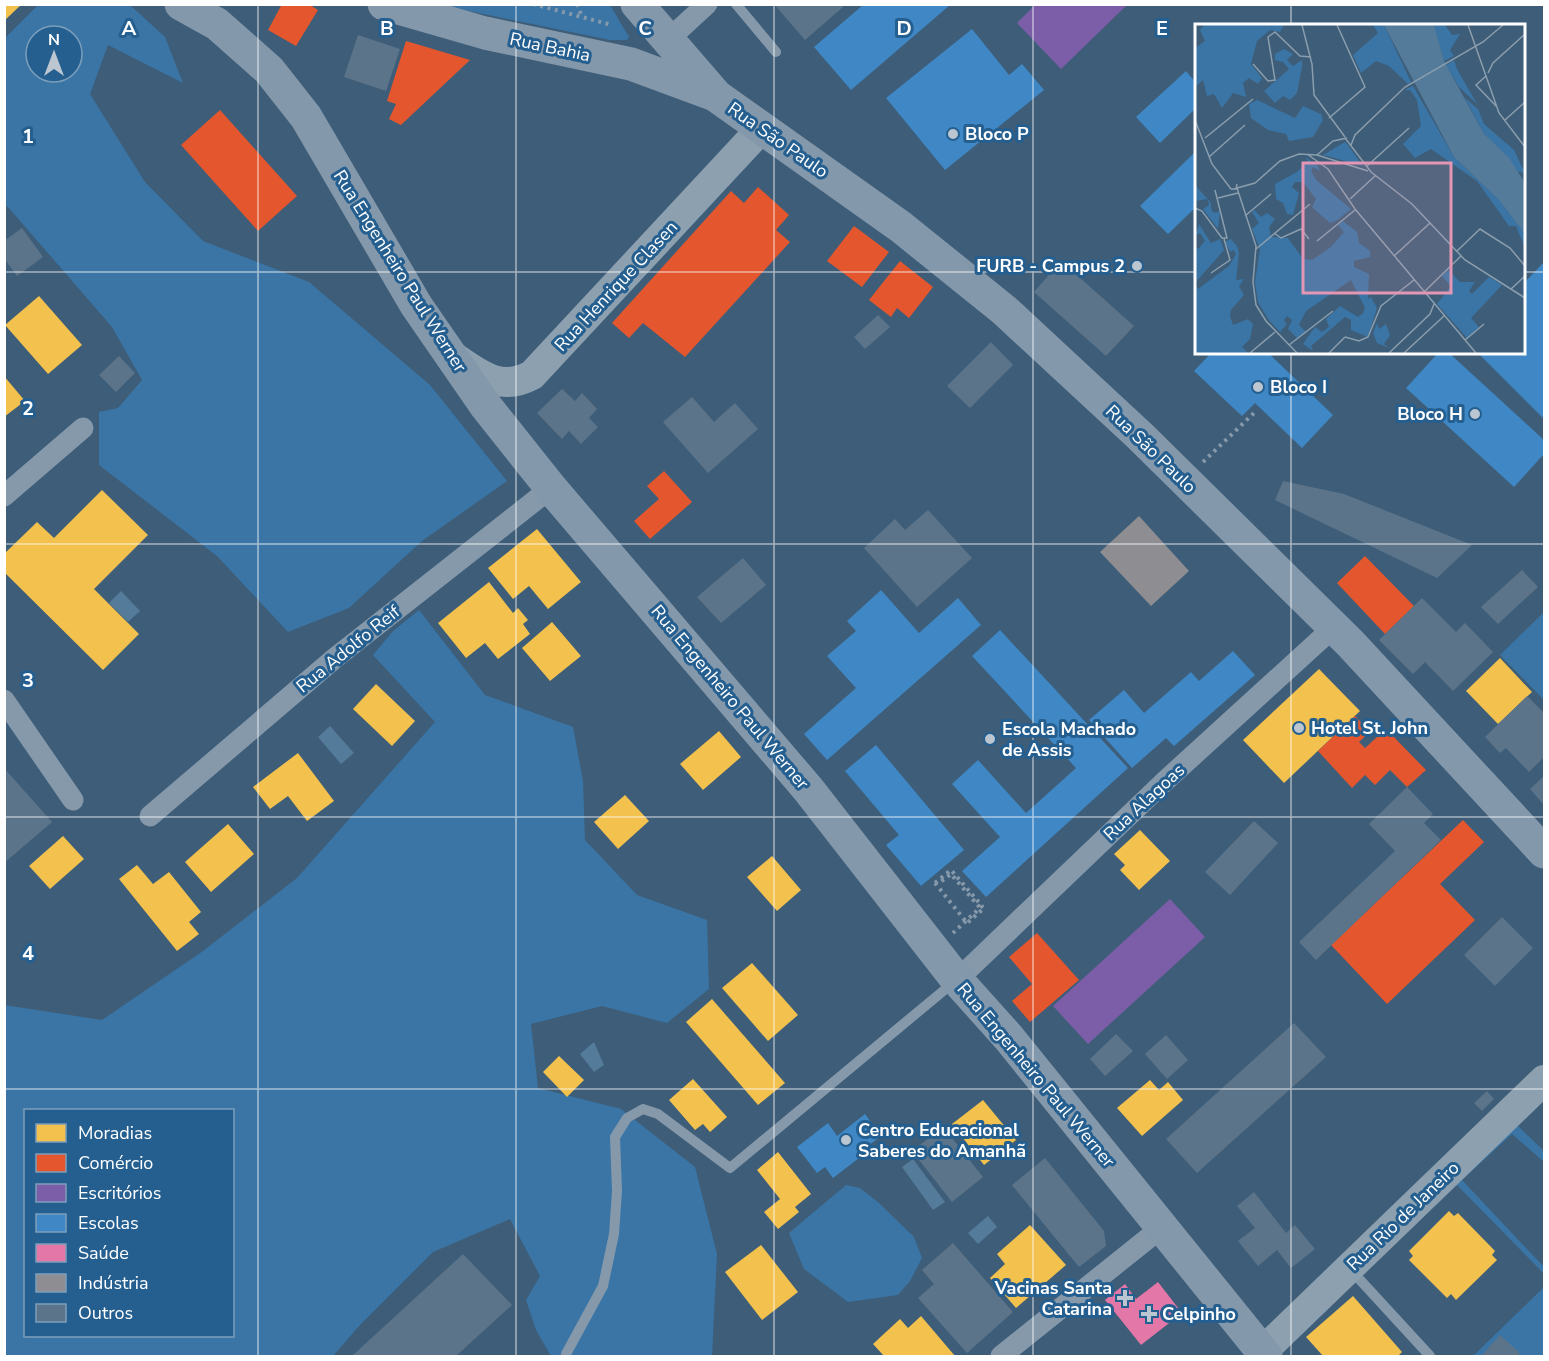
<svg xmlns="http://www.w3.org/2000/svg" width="1549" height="1361" font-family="'Nunito Sans',sans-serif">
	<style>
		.green { fill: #3a75a5; fill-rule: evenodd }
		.water { fill: #557b9b }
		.homes { fill: #f2c14e }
		.shops { fill: #e4572e }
		.offices { fill: #7b5ea7 }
		.schools { fill: #3f88c5 }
		.health { fill: #e377a8 }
		.industry { fill: #8d8d92 }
		.building { fill: #5b7489 }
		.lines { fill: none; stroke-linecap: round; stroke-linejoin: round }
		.path { stroke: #8599ab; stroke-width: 4; stroke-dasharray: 3 4.5; stroke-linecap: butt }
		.lane { stroke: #8599ab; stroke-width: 10 }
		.street { stroke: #8599ab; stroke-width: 21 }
		.secondary { stroke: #8da0af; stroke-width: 30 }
		.primary { stroke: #8498ab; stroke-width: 33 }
		.path-bridge { stroke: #8599ab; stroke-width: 4; stroke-dasharray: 3 4.5; stroke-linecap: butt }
		.grid { fill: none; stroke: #fff; stroke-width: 1.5; stroke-opacity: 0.55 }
		.poi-dot { fill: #bbc6d0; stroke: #255f90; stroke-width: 2 }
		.labels { text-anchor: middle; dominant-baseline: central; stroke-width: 6; stroke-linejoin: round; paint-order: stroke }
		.street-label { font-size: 18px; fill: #fff; stroke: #255f90 }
		.poi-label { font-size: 18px; font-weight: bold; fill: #fff; stroke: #255f90; text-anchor: start }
		.inset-road { fill: none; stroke: #8b9eae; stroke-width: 1.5 }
		.view { fill: #e497b5; fill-opacity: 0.15; stroke: #e497b5; stroke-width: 3 }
		.inset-edge { fill: none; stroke: #fff; stroke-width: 3 }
		.grid-label { font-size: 20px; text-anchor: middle; font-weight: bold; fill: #fff; stroke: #255f90; stroke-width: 6; stroke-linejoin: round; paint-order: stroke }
	</style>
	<rect width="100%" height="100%" fill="#3e5d78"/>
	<g class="green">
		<path d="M39,4L130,5L165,37L183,83L108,45L90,94L145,182L203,241L309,282L430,385L507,481L422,541L349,608L288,632L217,556L99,465V412L118,408L142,380L112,327L8,207L5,206V38ZM36,36H72V72H36Z"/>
		<polygon points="440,5 610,5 629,37 627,40 610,40"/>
		<path d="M419,610L485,695L573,727L583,781L585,840L637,895L707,920L709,989L667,1023L602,1006L531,1024L538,1088L621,1109L695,1167L717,1254L712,1356H551L536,1330L526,1300L540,1276L510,1219L433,1252L360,1325L333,1356H5L4,1005L102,1020L203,951L297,878L435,722L373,655L393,631ZM26,1110H232V1336H26Z"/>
		<polygon points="1544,612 1544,700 1500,655"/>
		<polygon points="1516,1124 1544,1151 1544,1162 1512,1134 1462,1180 1544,1267 1544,1274 1456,1184"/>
		<polygon points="846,1185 860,1188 879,1203 914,1237 922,1258 910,1281 898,1295 848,1302 804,1269 789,1233"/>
		<polygon points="1544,1287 1544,1356 1473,1356"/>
	</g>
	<g class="water">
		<polygon points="121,591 140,611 128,622 109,603"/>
		<polygon points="330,726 354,753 341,764 318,737"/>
		<polygon points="594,1042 604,1065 594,1072 580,1054"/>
		<polygon points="913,1159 945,1202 933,1210 902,1167"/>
		<polygon points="988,1216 997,1227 978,1244 968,1233"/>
	</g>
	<g class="homes">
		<polygon points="4,4 22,4 4,21"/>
		<polygon points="39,296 82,345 48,374 5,325"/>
		<polygon points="4,376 25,401 4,417"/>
		<polygon points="102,490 148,535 94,589 139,634 103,670 4,572 4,554 37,522 54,538"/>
		<polygon points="537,529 581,582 548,609 529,586 513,599 488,568"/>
		<polygon points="489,582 513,613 518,608 528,620 523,624 530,634 498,659 485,643 466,658 438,623"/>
		<polygon points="552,622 581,656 550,681 522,648"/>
		<polygon points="1500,658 1532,692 1498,724 1466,691"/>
		<polygon points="1319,669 1360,711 1284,783 1243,740"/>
		<polygon points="376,684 415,721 392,746 353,709"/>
		<polygon points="719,731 741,757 703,790 680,764"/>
		<polygon points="298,753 334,801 307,821 288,796 270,809 253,787"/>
		<polygon points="625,795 649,821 618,849 594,822"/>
		<polygon points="228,824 254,854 211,892 185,862"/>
		<polygon points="1140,830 1170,861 1139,890 1120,870 1125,865 1114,854"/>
		<polygon points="63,836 84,859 50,889 29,866"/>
		<polygon points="772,856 801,890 777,911 747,877"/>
		<polygon points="137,865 153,884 169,872 201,912 189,922 199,934 177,951 119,879"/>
		<polygon points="752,963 798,1015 768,1041 722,988"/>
		<polygon points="712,999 785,1083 758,1105 686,1022"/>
		<polygon points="559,1056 584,1080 567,1097 543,1072"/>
		<polygon points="693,1079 727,1117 710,1132 703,1124 695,1130 669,1100"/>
		<polygon points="1150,1080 1159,1090 1168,1082 1183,1100 1142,1136 1117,1108"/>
		<polygon points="983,1100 1016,1140 984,1165 952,1124"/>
		<polygon points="778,1152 811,1194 795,1207 799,1212 778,1229 764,1212 780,1199 757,1170"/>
		<polygon points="1449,1211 1454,1216 1458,1213 1495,1251 1492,1255 1497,1260 1456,1300 1451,1294 1447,1298 1409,1260 1413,1256 1409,1251"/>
		<polygon points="1030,1225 1066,1265 1016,1308 990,1278 1005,1264 997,1254"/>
		<polygon points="761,1245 798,1292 762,1320 725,1272"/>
		<polygon points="1353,1296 1402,1352 1398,1356 1323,1356 1306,1337"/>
		<polygon points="921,1316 955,1356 884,1356 873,1344 900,1319 908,1328"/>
	</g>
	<g class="shops">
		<polygon points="282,4 308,4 318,10 296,46 268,30"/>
		<polygon points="406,41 470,60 401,125 389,119 396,104 387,101"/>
		<polygon points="220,110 297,196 258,231 181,145"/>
		<polygon points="758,187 789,215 776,230 790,242 685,357 643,323 629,338 612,323 731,191 744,203"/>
		<polygon points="854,226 889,252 862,287 827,261"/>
		<polygon points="900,261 933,287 909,318 897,308 891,317 869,300"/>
		<polygon points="664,471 692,502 650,539 634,521 659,499 647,486"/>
		<polygon points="1365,556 1414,606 1385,634 1337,583"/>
		<polygon points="1355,716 1370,732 1359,742 1365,748 1386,729 1426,770 1407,787 1390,770 1375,785 1365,775 1352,788 1318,751"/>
		<polygon points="1463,820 1484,842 1440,884 1475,920 1387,1004 1331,945"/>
		<polygon points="1037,933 1079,980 1030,1022 1012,1001 1032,984 1009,957"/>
	</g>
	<g class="offices">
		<polygon points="1036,4 1128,4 1061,69 1017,23"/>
		<polygon points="1170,899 1205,937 1088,1044 1053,1006"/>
	</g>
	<g class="schools">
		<polygon points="863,5 950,5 851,90 814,47"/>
		<polygon points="972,29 1009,75 1022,64 1044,90 945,170 886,98"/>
		<polygon points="1186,71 1196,83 1196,108 1160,143 1136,117"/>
		<polygon points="1196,151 1196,207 1168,234 1140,206"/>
		<polygon points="1544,262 1544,419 1477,352 1524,352 1524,283"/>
		<polygon points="1212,352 1267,352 1333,415 1302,448 1255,403 1242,416 1194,371"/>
		<polygon points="1439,352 1448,352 1544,440 1544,454 1514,487 1406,388"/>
		<polygon points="881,590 919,633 958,598 981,625 827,760 804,734 856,688 827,656 856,631 847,621"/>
		<polygon points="1000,630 1128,768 986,897 962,871 1000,837 952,784 978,760 1026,813 1076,768 972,656"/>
		<polygon points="1233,651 1255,675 1174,746 1166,738 1132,768 1089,720 1124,690 1144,713 1191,672 1199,681"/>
		<polygon points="876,745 964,850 921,886 886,845 899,835 845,771"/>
		<polygon points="865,1114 881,1136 860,1152 863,1155 833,1178 825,1167 817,1173 797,1147 828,1123 837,1136"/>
	</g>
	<polygon class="health" points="1158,1282 1182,1313 1141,1345 1105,1300 1125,1284 1136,1299"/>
	<polygon class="industry" points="1139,516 1189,571 1151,606 1100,552"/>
	<g class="building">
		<polygon points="774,4 841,4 843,7 805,40"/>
		<polygon points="358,35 400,49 386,91 344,77"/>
		<polygon points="22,228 43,257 17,276 4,258 4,241"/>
		<polygon points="1061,261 1134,326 1106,356 1034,292"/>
		<polygon points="878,315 890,327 865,349 854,337"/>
		<polygon points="991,342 1013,365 970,408 947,386"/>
		<polygon points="119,356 135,373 116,392 99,375"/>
		<polygon points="562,389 575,401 582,393 597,409 589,418 598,427 581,444 569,431 562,439 537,413"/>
		<polygon points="692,397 714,422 735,403 758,429 708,473 663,422"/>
		<polygon points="1283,481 1344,494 1472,545 1437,578 1275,500"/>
		<polygon points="928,510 972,558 917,607 864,548 895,519 905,530"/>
		<polygon points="743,558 766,585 721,623 697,597"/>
		<polygon points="1522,570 1538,587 1498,624 1481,607"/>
		<polygon points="1422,598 1456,632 1465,623 1493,652 1453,691 1425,662 1413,674 1379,640"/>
		<polygon points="1527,696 1543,712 1544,710 1544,757 1529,772 1506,748 1500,753 1485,737"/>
		<polygon points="4,768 52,822 4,863"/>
		<polygon points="1544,776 1544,805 1530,789"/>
		<polygon points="1407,787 1433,814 1424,823 1441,840 1316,960 1299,942 1395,851 1369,824"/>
		<polygon points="1254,821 1278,843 1230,895 1205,872"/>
		<polygon points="1502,917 1533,948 1495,986 1464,955"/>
		<polygon points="1294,1023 1326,1057 1197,1173 1166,1139"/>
		<polygon points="1116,1034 1133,1051 1105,1076 1090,1059"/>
		<polygon points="1166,1035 1188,1060 1167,1079 1145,1054"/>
		<polygon points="1487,1091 1494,1099 1482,1111 1474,1103"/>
		<polygon points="943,1127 983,1177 952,1202 912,1151"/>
		<polygon points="1045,1158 1104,1231 1106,1246 1079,1267 1012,1185"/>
		<polygon points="1254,1192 1286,1233 1295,1225 1315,1249 1291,1268 1277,1250 1258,1266 1238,1241 1255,1228 1237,1206"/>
		<polygon points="953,1243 1013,1312 967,1353 918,1298 934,1284 922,1270"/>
		<polygon points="463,1254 512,1305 456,1356 352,1356"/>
		<polygon points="1500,1335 1520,1353 1517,1356 1481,1356"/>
	</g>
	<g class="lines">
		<g class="path">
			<polyline points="533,4 612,25"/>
			<polyline points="577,4 582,17"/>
			<polyline points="1203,462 1254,413"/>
			<polyline points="935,883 951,870 982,906 953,933"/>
		</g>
		<g class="lane">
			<polyline points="736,4 776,52"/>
			<polyline points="1351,1270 1430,1356"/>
			<polyline points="566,1354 603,1286 614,1234 617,1191 615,1137 627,1118 643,1109 658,1114 730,1168 954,982"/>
		</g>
		<g class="street">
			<polyline points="669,39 707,4"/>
			<polyline points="4,496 83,428"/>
			<polyline points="4,700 73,800"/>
			<polyline points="150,816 335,658 551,488"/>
			<polyline points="957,980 1164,782 1334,627"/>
			<polyline points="1001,1356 1161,1228"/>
		</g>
		<g class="secondary">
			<path d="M451,355C478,373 499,393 532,375L762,128"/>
			<polyline points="1262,1352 1544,1080"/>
		</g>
		<g class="primary">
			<polyline points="181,4 217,24 269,70 306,117 416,305 485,405 551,488 808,789 957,980 1009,1038 1266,1356"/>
			<polyline points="384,4 485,33 631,64 715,95 901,227 1004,310 1140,436 1350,643 1544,852"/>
			<polyline points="637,4 714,93"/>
		</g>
		<polyline class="path-bridge" points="935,883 967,923 982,910 951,874 939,883"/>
	</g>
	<path class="grid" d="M258,4V1356M516,4V1356M774,4V1356M1033,4V1356M1291,4V26M4,272H1196M1524,272H1544M1291,352V1356M4,544H1544M4,817H1544M4,1089H1544"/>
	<g class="poi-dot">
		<circle cx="953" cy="134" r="6"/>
		<circle cx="1137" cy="266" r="6"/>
		<circle cx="1258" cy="387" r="6"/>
		<circle cx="1475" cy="414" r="6"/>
		<circle cx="1299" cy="728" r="6"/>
		<circle cx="990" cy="739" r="6"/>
		<circle cx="846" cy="1140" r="6"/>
		<path d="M1122 1289h6v6h6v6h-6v6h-6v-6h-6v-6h6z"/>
		<path d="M1146 1305h6v6h6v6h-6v6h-6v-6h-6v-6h6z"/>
	</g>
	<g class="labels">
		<g class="street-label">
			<text transform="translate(550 47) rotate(12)">Rua Bahia</text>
			<text transform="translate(778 140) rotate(35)">Rua São Paulo</text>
			<text transform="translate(400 271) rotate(58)">Rua Engenheiro Paul Werner</text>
			<text transform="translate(616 286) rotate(-47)">Rua Henrique Clasen</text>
			<text transform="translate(1151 449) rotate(44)">Rua São Paulo</text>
			<text transform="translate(348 649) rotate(-39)">Rua Adolfo Reif</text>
			<text transform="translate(730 697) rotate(50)">Rua Engenheiro Paul Werner</text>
			<text transform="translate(1144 802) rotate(-43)">Rua Alagoas</text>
			<text transform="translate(1036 1075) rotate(50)">Rua Engenheiro Paul Werner</text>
			<text transform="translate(1403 1216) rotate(-44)">Rua Rio de Janeiro</text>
		</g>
		<g class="poi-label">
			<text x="965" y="134">Bloco P</text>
			<text x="1125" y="266" text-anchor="end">FURB - Campus 2</text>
			<text x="1270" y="387">Bloco I</text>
			<text x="1463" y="414" text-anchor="end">Bloco H</text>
			<text x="1311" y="728">Hotel St. John</text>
			<text x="1002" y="729">Escola Machado<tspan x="1002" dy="21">de Assis</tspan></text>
			<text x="858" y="1130">Centro Educacional<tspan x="858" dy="21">Saberes do Amanhã</tspan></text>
			<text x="1112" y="1288" text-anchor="end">Vacinas Santa<tspan x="1112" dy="21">Catarina</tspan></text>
			<text x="1162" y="1314">Celpinho</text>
		</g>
	</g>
	<g transform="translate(1195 24)">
		<rect width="330" height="330" fill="#3e5d78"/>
		<path d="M9,1H89L85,8L75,6L62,17L56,40L67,54L63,60L54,54L48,59L51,73L38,69L27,84L19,70L12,72L8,56L0,63V24L10,17L5,6ZM178,1H189L216,58L213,60L194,42L181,37L166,49L158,31L183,9ZM239,1H250L257,11L265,10L255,26L259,32L249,37ZM89,25L98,30L92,36L98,42L107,36V43L102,69L95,76L88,72L80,79L69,67L94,45L88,38L80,36V30ZM259,36L262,45L282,80L264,63L251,41ZM218,62L259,133L304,176L330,210V224L321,202H314L282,157L236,125L220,134L208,120L226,102L222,76L215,66H209ZM270,74L283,85L289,100L319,126L330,149L321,147L289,110ZM62,76L100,94L108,82L126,90L128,96L118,113L94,117L91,110L73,106L56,94L54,80ZM150,118L152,120L168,142L128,131ZM110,133L123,142L125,147L118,143L116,147L121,156L156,185L141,197L135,199L117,183L121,175L108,158H100L97,163L104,169L98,191L92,190L88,179L81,175L80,160L102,148L113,137ZM0,149L1,162L16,179V185L19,189L25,187L23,205L8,185L14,181L13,175L0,177ZM59,186L66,193L72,189L80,195L74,203L76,213L93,214L108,235L117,236L136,223L149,208L143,201L148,197L162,208L164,219L175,227V233L159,237V243L174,250L173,275L176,273L182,284L173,313L156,306V296L150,293L116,322L118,327L108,320L120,303L127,308L134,303L131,295L145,282L163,293L168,289L170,284L156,256L111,287L104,301L111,308L102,314L93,305L97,296L92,292L89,296L92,300L85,308L73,295L63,278L60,258L65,225L57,205L64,199L57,188ZM4,200L16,219L25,215L29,226L0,259L3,265L34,242L41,230L38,226L35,228L30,218L36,215L42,222L44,229L41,256L49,255L44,262L49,271L36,286L35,292L38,301L53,295L58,300L55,315L47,323L53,329H0V222L3,225L10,217L5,209L0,212ZM253,246L265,258H280L274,267L277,270L294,253L307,261L276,294L284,303L272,314L242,280L256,262L247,252ZM182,299L184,305L191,300L195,311L189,320L194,324L182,319L178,309Z" fill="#3a75a5"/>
		<path d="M189,1H239L249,37L289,110L314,134L330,159V210L304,176L259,133Z" fill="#557b9b"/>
		<path class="inset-road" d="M107,1L117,40L119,71L150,113M273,1L304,89L330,123M58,40L73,57L80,56L73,13L80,8L105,32L116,33M293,49L298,39L330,10M291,52L281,61L302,83M134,94L170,63L142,1M0,96L17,140L36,165H41L42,160M310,96L330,78M10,114L58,75M150,114L176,148L217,180L270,236L330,274M156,121L160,111L210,63L288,18L308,1M112,130L133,145L160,185L281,329M122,131L138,117L152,114M14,133L50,101M172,142L214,104M42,164L61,222L58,258L61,281L71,297L102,329M42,164L60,159L85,137L104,130L122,131L173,147M23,174L43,169M155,175L180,152M0,184L7,187L27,214H32L20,166M50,192L76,170M79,209L86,214L106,205L114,215M122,217L160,186M61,225L115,180M262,227L285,205L315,224L330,242M199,232L235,199M16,249L35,236L29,215M316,265L330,252M229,268L266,232M150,313L164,317L173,313L186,282L219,256M270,316L289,300M94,321L138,287M55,329L80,308M134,329L150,313M194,329L235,290L239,280M209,329L249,292"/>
		<path class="view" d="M108,139H256V269H108Z"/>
		<rect width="330" height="330" class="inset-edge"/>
	</g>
	<g class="grid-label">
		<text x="129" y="35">A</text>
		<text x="387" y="35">B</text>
		<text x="645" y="35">C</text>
		<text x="904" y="35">D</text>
		<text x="1162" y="35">E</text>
		<text x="28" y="143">1</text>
		<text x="28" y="415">2</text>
		<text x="28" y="687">3</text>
		<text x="28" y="960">4</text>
	</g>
	<rect width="1549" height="1361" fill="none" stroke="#ffffff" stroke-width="12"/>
	<rect x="24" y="1109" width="210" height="228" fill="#255f90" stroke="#7c9fbc" stroke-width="1.5"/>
	<rect x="36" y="1124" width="30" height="18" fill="#f2c14e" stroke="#7c9fbc" stroke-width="1.5"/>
	<text x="78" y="1139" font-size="18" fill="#ffffff">Moradias</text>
	<rect x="36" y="1154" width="30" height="18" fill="#e4572e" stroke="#7c9fbc" stroke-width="1.5"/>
	<text x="78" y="1169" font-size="18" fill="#ffffff">Comércio</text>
	<rect x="36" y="1184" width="30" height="18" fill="#7b5ea7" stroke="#7c9fbc" stroke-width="1.5"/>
	<text x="78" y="1199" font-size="18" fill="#ffffff">Escritórios</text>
	<rect x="36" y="1214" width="30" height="18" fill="#3f88c5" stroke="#7c9fbc" stroke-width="1.5"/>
	<text x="78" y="1229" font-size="18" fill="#ffffff">Escolas</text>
	<rect x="36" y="1244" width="30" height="18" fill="#e377a8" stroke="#7c9fbc" stroke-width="1.5"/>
	<text x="78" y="1259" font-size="18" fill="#ffffff">Saúde</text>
	<rect x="36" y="1274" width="30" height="18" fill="#8d8d92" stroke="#7c9fbc" stroke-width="1.5"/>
	<text x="78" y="1289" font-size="18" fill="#ffffff">Indústria</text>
	<rect x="36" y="1304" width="30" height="18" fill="#5b7489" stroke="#7c9fbc" stroke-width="1.5"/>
	<text x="78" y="1319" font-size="18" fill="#ffffff">Outros</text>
	<g transform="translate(54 54)"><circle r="28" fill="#255f90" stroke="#7c9fbc" stroke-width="1.5"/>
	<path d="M0-4.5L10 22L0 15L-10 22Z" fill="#bbc6d0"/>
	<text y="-9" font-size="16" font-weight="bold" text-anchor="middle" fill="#ffffff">N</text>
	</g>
</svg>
